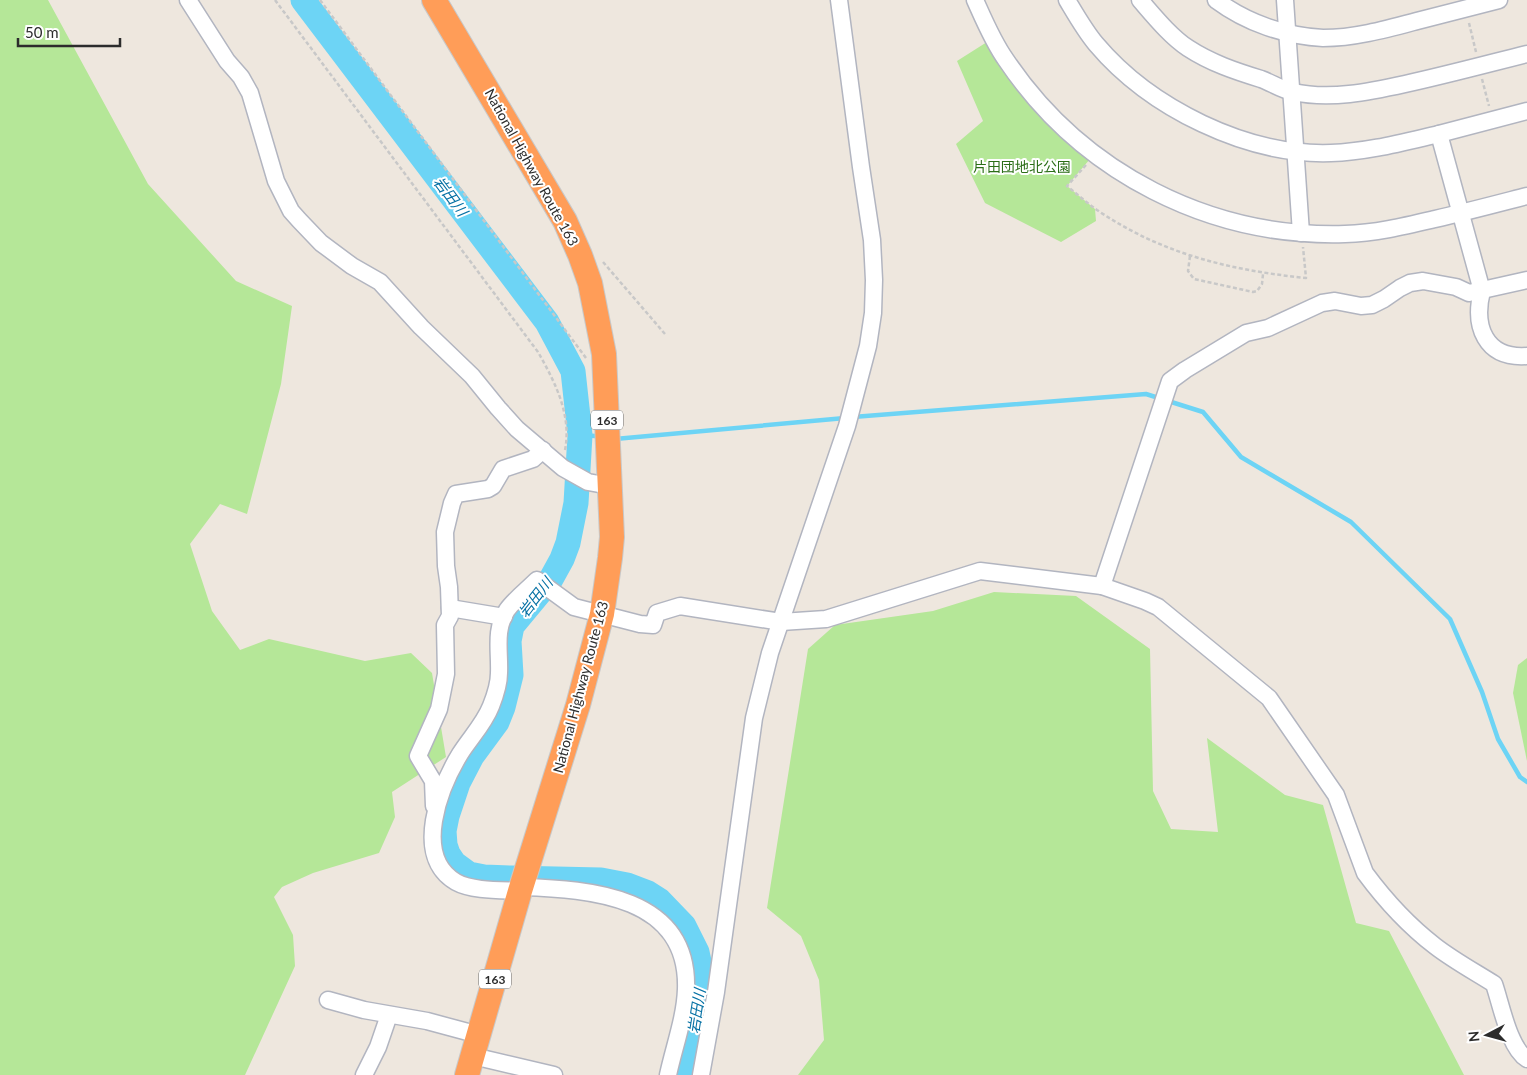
<svg xmlns="http://www.w3.org/2000/svg" width="1527" height="1075" font-family="Lato,'Noto Sans JP',sans-serif">
	<style>
		.green { fill: #b5e798 }
		.lines { fill: none; stroke-linecap: round; stroke-linejoin: round }
		.stream { stroke: #6dd4f5; stroke-width: 4.5 }
		.river { stroke: #6dd4f5; stroke-width: 25 }
		.minor-casing { stroke: #b2b5c0; stroke-width: 19 }
		.highway-casing { stroke: #c8c8c8; stroke-width: 26 }
		.path { stroke: #c8c8c8; stroke-width: 2.5; stroke-dasharray: 4 2.5; stroke-linecap: butt }
		.minor { stroke: #fff; stroke-width: 16 }
		.highway { stroke: #ff9d58; stroke-width: 24 }
		.labels { text-anchor: middle; dominant-baseline: central; stroke-width: 4; stroke-linejoin: round; paint-order: stroke }
		.shield { fill: #fff; stroke: #6b6b6b; stroke-width: 1 }
		.shield-label { font-size: 12px; font-weight: bold; fill: #2c2c2c }
		.park-label { font-size: 14px; fill: #2b6e17; stroke: #fff }
		.street-label { font-size: 14px; fill: #2c2c2c; stroke: #fff }
		.water-label { font-size: 15px; font-style: italic; fill: #0772a5; stroke: #fff }
	</style>
	<rect width="100%" height="100%" fill="#eee7de"/>
	<g class="green">
		<polygon points="0,0 48,0 148,184 236,281 292,306 281,384 247,514 220,504 190,544 212,611 240,650 269,639 365,661 411,653 432,673 446,757 392,792 395,817 379,853 313,873 282,887 274,897 293,935 295,966 245,1075 0,1075"/>
		<polygon points="987,42 1027,99 1051,126 1090,159 1067,186 1095,209 1096,221 1061,242 985,203 956,144 983,121 957,61"/>
		<polygon points="994,592 1076,596 1150,649 1153,791 1171,829 1218,832 1207,738 1285,795 1323,805 1356,923 1389,931 1464,1075 798,1075 824,1040 819,980 801,936 767,908 808,649 835,625 933,611"/>
		<polygon points="1527,658 1527,761 1513,693 1518,665"/>
	</g>
	<g class="lines">
		<g class="stream">
			<polyline points="853,417 1146,394 1203,412 1241,457 1351,522 1450,619 1482,692 1498,739 1520,777 1527,782"/>
			<polyline points="580,435 595,436"/>
			<polyline points="615,439 845,418"/>
		</g>
		<polyline class="river" points="303,0 547,322 573,371 580,435 576,503 568,543 562,559 551,579 512,626 509,641 511,675 503,707 497,722 472,756 458,783 447,816 444,831 445,845 448,854 454,863 469,874 484,877 511,878 601,880 627,885 648,893 659,900 684,926 697,952 700,966 702,983 700,999 684,1075"/>
		<g class="minor-casing">
			<g id="minor">
				<polyline points="188,0 227,61 241,77 250,93 276,181 291,211 299,220 321,243 352,266 380,282 421,327 472,376 498,408 517,429 563,468 588,482 610,486"/>
				<path d="M975,0C984,20 993,42 1006,60C1082,173 1210,238 1345,234C1376,233 1405,226 1435,219C1466,212 1496,204 1527,196"/>
				<path d="M1067,0C1076,15 1085,31 1096,44C1150,108 1247,156 1331,153C1367,152 1404,142 1439,134"/>
				<path d="M1140,0C1154,16 1170,36 1188,48C1211,63 1235,71 1261,79C1272,83 1282,90 1293,92C1330,100 1369,92 1405,84C1446,75 1487,64 1527,54"/>
				<path d="M1216,0C1247,23 1285,36 1323,38C1355,38 1387,29 1417,21C1445,14 1472,7 1499,0"/>
				<polyline points="1285,0 1301,233"/>
				<path d="M1527,111L1439,134L1482,291C1473,326 1485,359 1527,356"/>
				<polyline points="1102,586 1170,381 1185,370 1246,333 1268,328 1322,303 1335,301 1361,306 1372,305 1384,299 1400,288 1410,283 1423,281 1456,287 1469,293 1527,280"/>
				<polyline points="450,608 504,617"/>
				<polyline points="434,806 433,781 418,756 439,709 446,674 445,625 450,616 449,587 446,566 445,532 452,503 456,494 488,489 493,486 503,469 533,459 543,450"/>
				<path d="M521,887C591,889 689,896 686,989C685,1018 674,1047 668,1075"/>
				<path d="M520,891C502,890 472,891 456,882C412,856 440,787 460,754C470,738 484,724 491,706C495,696 499,684 499,673C500,651 494,630 507,610C515,599 528,589 537,580L574,607L640,624L653,625L657,613L680,606L781,622L826,619L980,571L1102,586L1145,601L1158,607L1269,698L1336,795L1365,873C1385,900 1409,926 1435,946C1453,960 1475,972 1494,984C1501,1004 1509,1048 1527,1059"/>
				<polyline points="328,1000 364,1010 427,1021 479,1035"/>
				<polyline points="473,1056 554,1075"/>
				<polyline points="364,1075 378,1047 389,1015"/>
				<polyline points="701,1075 716,992 754,718 770,653 847,426 868,346 873,313 874,280 872,240 861,167 839,0"/>
			</g>
		</g>
		<g class="highway-casing">
			<polyline id="highway" points="434,0 565,221 580,255 590,283 604,354 612,537 610,558 602,614 578,705 520,891 467,1075"/>
		</g>
		<g class="path">
			<path d="M275,0L538,352C555,382 572,415 565,450"/>
			<polyline points="320,0 586,358"/>
			<polyline points="1469,23 1476,52"/>
			<polyline points="1482,79 1489,106"/>
			<path d="M1086,165L1067,186C1077,194 1087,203 1097,210C1162,254 1229,270 1306,278L1303,247"/>
			<polyline points="1190,256 1188,271 1194,279 1253,292 1257,291 1262,284 1263,274"/>
			<polyline points="603,262 665,334"/>
		</g>
		<use href="#minor" class="minor"/>
		<use href="#highway" class="highway"/>
	</g>
	<g class="labels">
		<g class="shield">
			<rect x="591" y="410.5" width="32" height="19" rx="4"/>
			<rect x="479" y="969.5" width="32" height="19" rx="4"/>
		</g>
		<g class="shield-label">
			<text x="607" y="420">163</text>
			<text x="495" y="979">163</text>
		</g>
		<g class="park-label">
			<text x="1022" y="166">片田団地北公園</text>
		</g>
		<g class="street-label">
			<text transform="translate(532 167) rotate(61)">National Highway Route 163</text>
			<text transform="translate(580 687) rotate(-75)">National Highway Route 163</text>
		</g>
		<g class="water-label">
			<text transform="translate(451 196) rotate(53)">岩田川</text>
			<text transform="translate(535 597) rotate(-52)">岩田川</text>
			<text transform="translate(696 1011) rotate(-81)">岩田川</text>
		</g>
	</g>
	<g transform="translate(1487 1035) rotate(264)" stroke="#ffffff" stroke-width="4" paint-order="stroke">
	<path d="M0-4L9 19L0 12L-9 19Z" fill="#2c2c2c"/>
	<text y="-8" font-size="14" font-weight="bold" text-anchor="middle" fill="#2c2c2c">N</text>
	</g>
	<path d="M18 38v8h102v-8" fill="none" stroke="#2c2c2c" stroke-width="2.5"/>
	<text x="25" y="38" font-size="15" fill="#2c2c2c" stroke="#ffffff" stroke-width="4" paint-order="stroke">50 m</text>
</svg>
